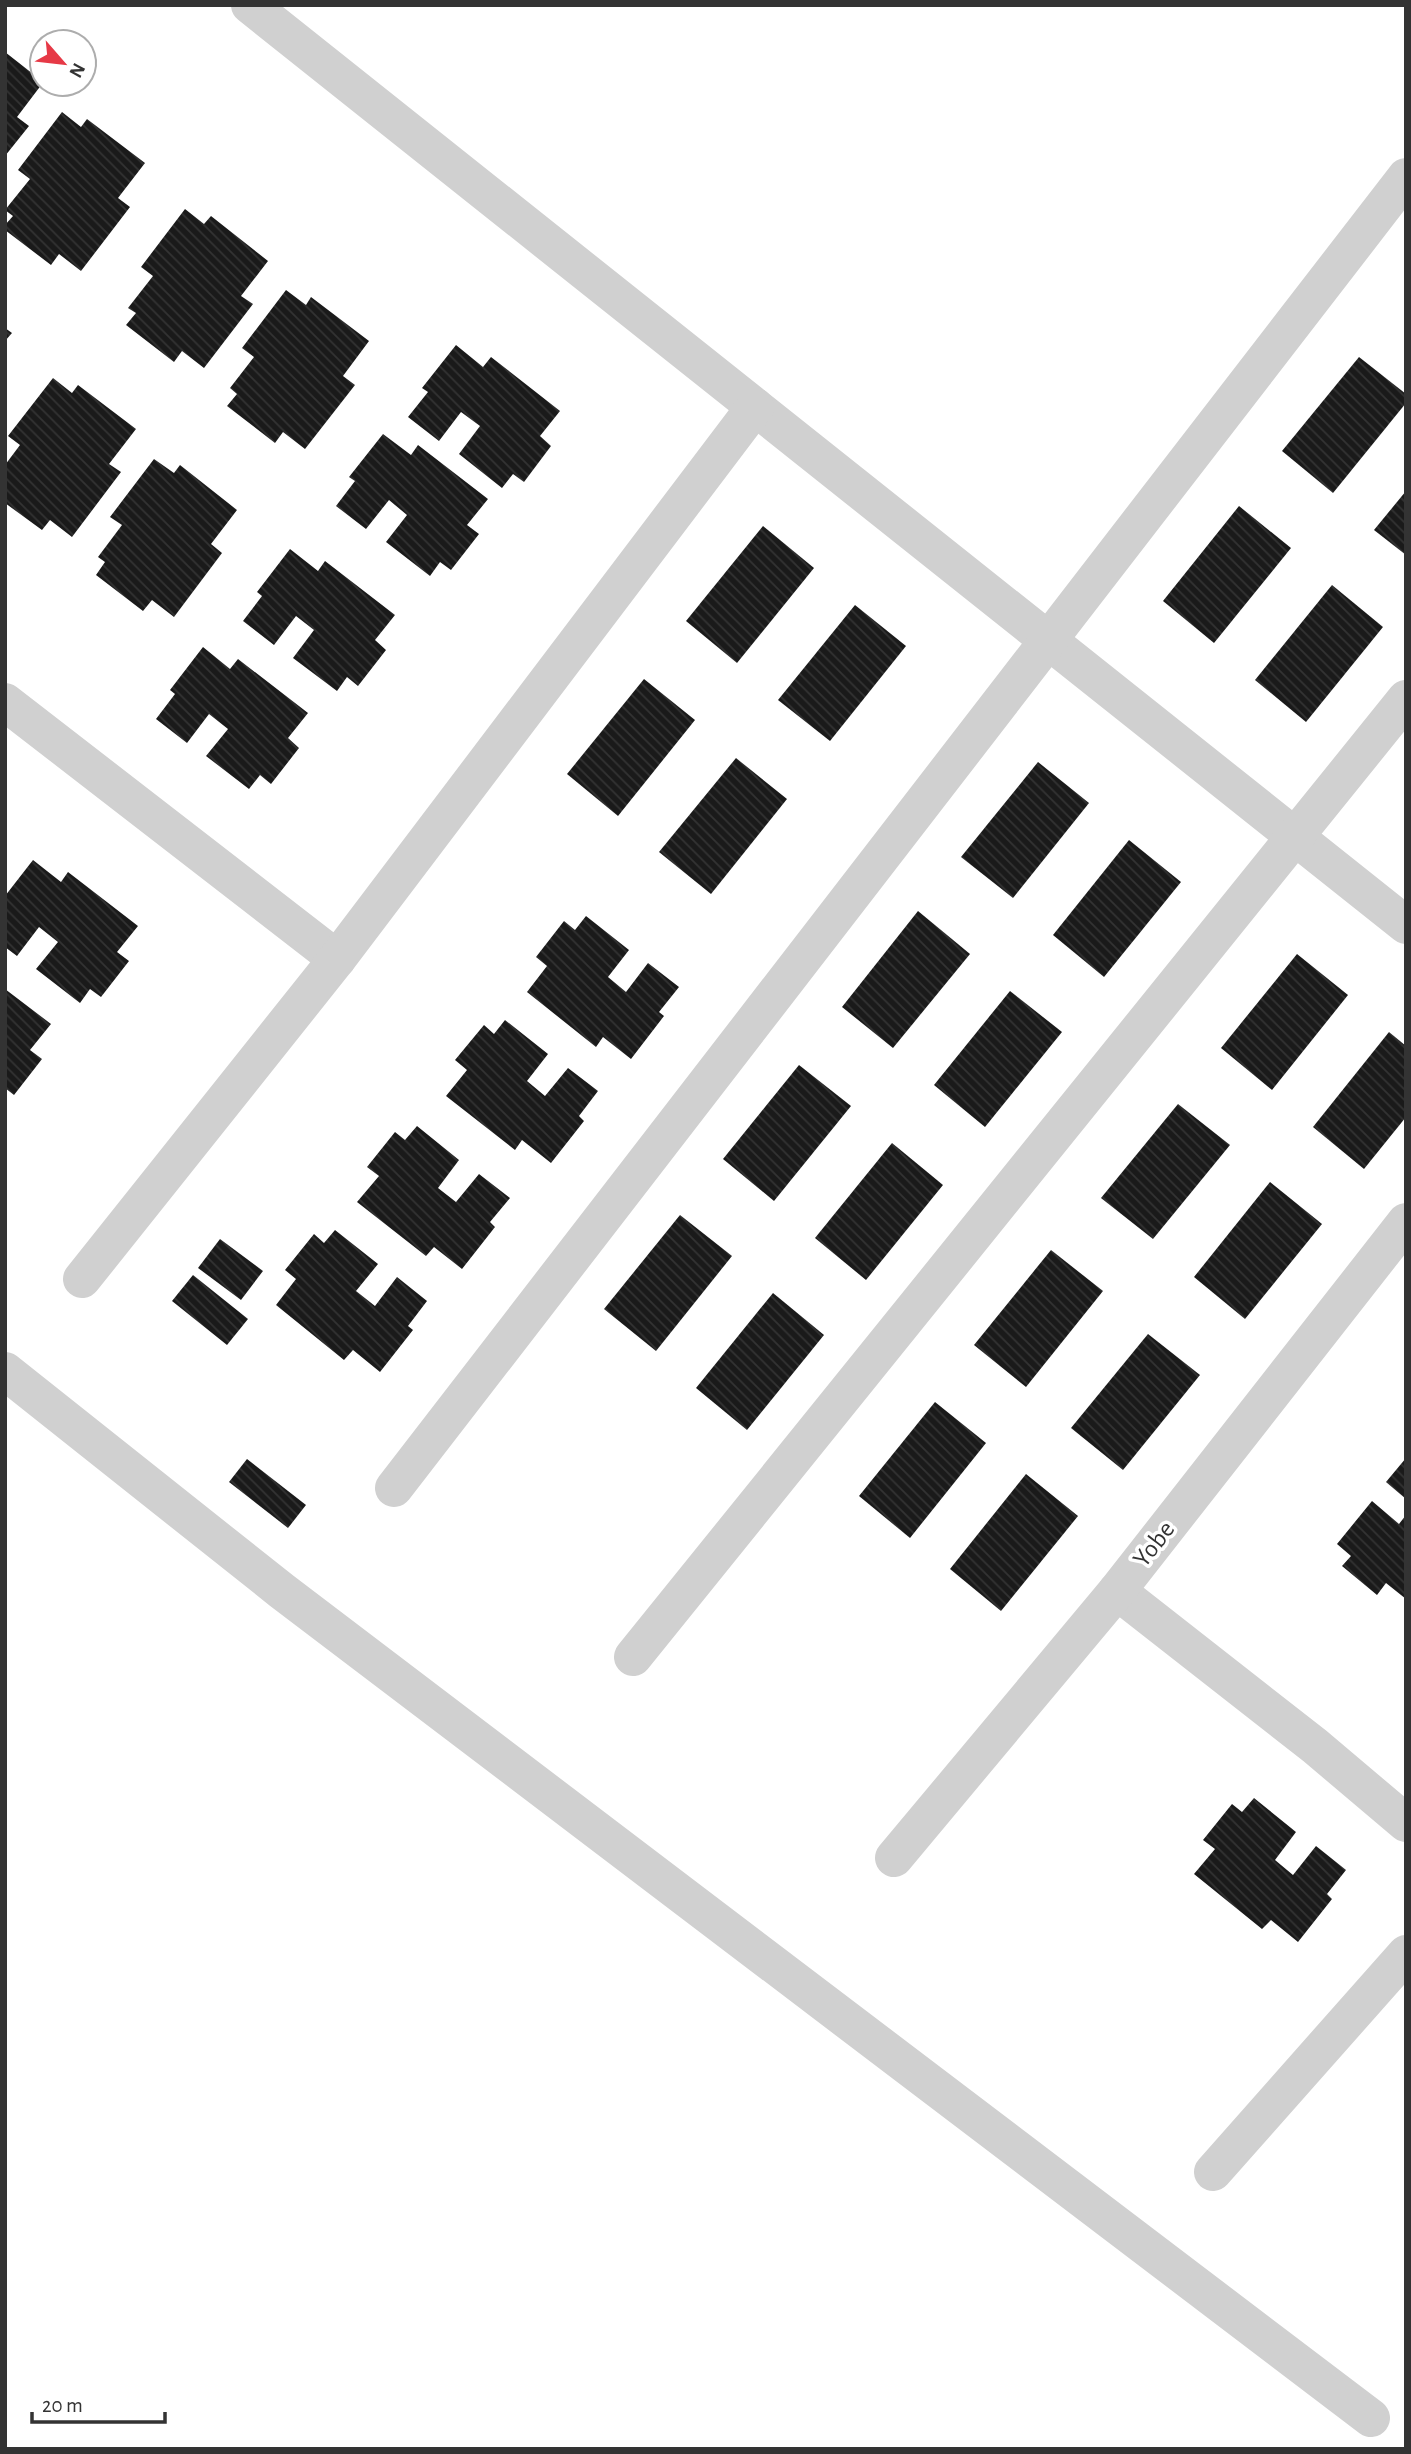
<svg xmlns="http://www.w3.org/2000/svg" width="1411" height="2454" font-family="'Alegreya Sans',sans-serif">
	<style>
		.building { fill: url(#building-back-hatch) }
		.lines { fill: none; stroke-linecap: round; stroke-linejoin: round }
		.minor { stroke: #d0d0d0; stroke-width: 38 }
		.labels { text-anchor: middle; dominant-baseline: central; stroke-width: 7; stroke-linejoin: round; paint-order: stroke }
		.street-label { font-size: 26px; fill: #333; stroke: #fff }
	</style>
	<defs>
		<pattern id="building-back-hatch" width="6" height="6" patternUnits="userSpaceOnUse" patternTransform="scale(1.75)"><rect width="6" height="6" fill="#1a1a1a"/><path d="M-1 5l2 2M0 0l6 6M5-1l2 2" fill="none" stroke="#333"/></pattern>
	</defs>
	<rect width="100%" height="100%" fill="#fff"/>
	<g class="building">
		<polygon points="5,52 42,81 42,84 17,117 29,126 5,156"/>
		<polygon points="62,112 81,127 87,119 145,163 118,198 130,207 81,271 59,254 51,265 5,230 5,225 13,216 5,210 30,179 18,170"/>
		<polygon points="185,209 204,224 211,216 268,261 241,296 253,304 204,368 182,351 174,362 126,325 136,313 128,308 153,276 141,267"/>
		<polygon points="286,290 306,305 311,297 369,341 343,376 355,385 305,449 283,432 275,443 227,406 237,394 230,388 254,357 242,348"/>
		<polygon points="5,328 12,333 5,341"/>
		<polygon points="456,345 483,367 491,357 560,411 540,436 551,446 524,482 513,474 502,488 459,454 480,426 461,412 439,441 408,417 428,392 422,388"/>
		<polygon points="1359,357 1406,394 1406,403 1333,493 1282,451"/>
		<polygon points="53,378 72,393 78,385 136,429 109,464 121,472 72,537 50,520 42,530 5,503 5,465 20,445 8,436"/>
		<polygon points="383,434 411,455 418,445 488,499 467,525 479,534 451,570 440,562 430,576 386,542 407,515 389,500 366,529 336,506 355,481 349,477"/>
		<polygon points="154,459 174,473 180,465 237,510 211,544 222,553 174,617 152,600 143,611 96,575 105,562 98,557 122,525 110,517"/>
		<polygon points="1406,491 1406,555 1374,530"/>
		<polygon points="1239,506 1291,548 1214,643 1163,601"/>
		<polygon points="763,526 814,568 737,663 686,621"/>
		<polygon points="290,549 318,571 325,561 395,615 375,640 386,650 358,686 347,677 337,691 293,658 314,630 296,616 274,645 243,621 262,596 257,592"/>
		<polygon points="1332,585 1383,627 1306,722 1255,680"/>
		<polygon points="855,605 906,646 830,741 778,700"/>
		<polygon points="203,647 230,669 238,659 308,713 288,738 299,748 271,784 260,775 249,789 206,756 228,729 209,714 187,743 156,719 175,694 170,690"/>
		<polygon points="644,679 695,720 618,816 567,774"/>
		<polygon points="736,758 787,799 711,894 659,852"/>
		<polygon points="1038,762 1089,803 1013,898 961,857"/>
		<polygon points="1129,840 1181,882 1104,977 1053,935"/>
		<polygon points="33,860 61,882 68,872 138,926 117,952 129,961 101,997 90,989 80,1003 36,969 58,942 39,927 17,956 5,947 5,896"/>
		<polygon points="918,911 970,954 893,1048 842,1007"/>
		<polygon points="586,916 629,950 608,977 626,992 648,963 679,987 659,1012 664,1016 631,1059 603,1037 596,1047 527,992 547,966 536,957 564,921 575,930"/>
		<polygon points="1297,954 1348,995 1272,1090 1221,1048"/>
		<polygon points="5,989 51,1024 30,1050 42,1059 14,1095 5,1088"/>
		<polygon points="1010,991 1062,1032 985,1127 934,1085"/>
		<polygon points="505,1020 548,1054 527,1081 545,1096 568,1068 598,1091 579,1116 584,1121 551,1163 522,1140 515,1150 446,1096 467,1070 455,1060 484,1025 494,1034"/>
		<polygon points="1389,1032 1406,1046 1406,1117 1364,1169 1313,1127"/>
		<polygon points="799,1065 851,1106 774,1201 723,1159"/>
		<polygon points="1178,1104 1230,1145 1153,1239 1101,1198"/>
		<polygon points="417,1126 459,1160 438,1188 456,1202 479,1174 510,1198 490,1222 495,1227 462,1269 434,1247 426,1256 357,1202 379,1176 367,1167 395,1132 405,1140"/>
		<polygon points="892,1143 943,1185 866,1280 815,1238"/>
		<polygon points="1270,1182 1322,1224 1245,1319 1194,1277"/>
		<polygon points="680,1215 732,1256 656,1351 604,1309"/>
		<polygon points="335,1230 378,1264 356,1291 375,1306 397,1277 427,1301 408,1326 413,1330 380,1372 353,1350 344,1360 276,1305 296,1279 285,1270 314,1234 324,1243"/>
		<polygon points="220,1239 263,1271 241,1300 198,1268"/>
		<polygon points="1051,1250 1103,1291 1026,1387 974,1345"/>
		<polygon points="193,1275 248,1319 227,1345 172,1301"/>
		<polygon points="773,1293 824,1335 747,1430 696,1388"/>
		<polygon points="1148,1334 1200,1375 1123,1470 1071,1428"/>
		<polygon points="935,1402 986,1443 910,1538 859,1496"/>
		<polygon points="1406,1458 1406,1499 1386,1482"/>
		<polygon points="247,1459 306,1505 288,1528 229,1482"/>
		<polygon points="1026,1474 1078,1516 1001,1611 950,1569"/>
		<polygon points="1372,1501 1399,1524 1406,1515 1406,1599 1386,1583 1377,1595 1342,1566 1351,1556 1337,1544"/>
		<polygon points="1254,1798 1296,1832 1275,1860 1293,1875 1316,1846 1346,1870 1327,1894 1332,1899 1298,1942 1271,1920 1262,1929 1194,1874 1215,1849 1203,1840 1232,1804 1242,1812"/>
	</g>
	<g class="lines">
		<g class="minor">
			<polyline points="250,5 1406,925"/>
			<polyline points="5,702 337,959"/>
			<polyline points="82,1279 337,959 755,407"/>
			<polyline points="5,1371 282,1591 1371,2418"/>
			<polyline points="394,1488 1406,177"/>
			<polyline points="1117,1591 1315,1746 1406,1823"/>
			<polyline points="633,1657 1406,699"/>
			<polyline points="894,1858 1117,1591 1406,1222"/>
			<polyline points="1213,2172 1406,1954"/>
		</g>
	</g>
	<g class="labels">
		<g class="street-label">
			<text transform="translate(1154 1544) rotate(-52)">Yobe</text>
		</g>
	</g>
	<rect width="1411" height="2454" fill="none" stroke="#333333" stroke-width="14"/>
	<g transform="translate(63 63) rotate(118)"><circle r="33" fill="#ffffff" stroke="#adadad" stroke-width="2"/>
	<path d="M0-5L12 26L0 18L-12 26Z" fill="#e63946"/>
	<text y="-10" font-size="19" font-weight="bold" text-anchor="middle" fill="#333333">N</text>
	</g>
	<path d="M32 2412v10h133v-10" fill="none" stroke="#333333" stroke-width="3.5"/>
	<text x="42" y="2412" font-size="21" fill="#333333" stroke="#ffffff" stroke-width="5" paint-order="stroke">20 m</text>
</svg>
